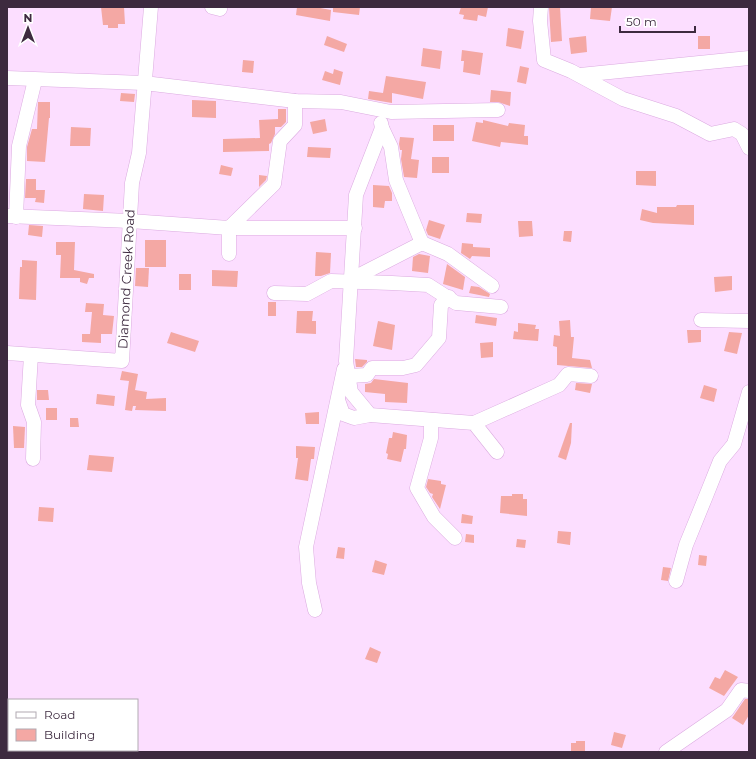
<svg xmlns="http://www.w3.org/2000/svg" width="756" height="759" font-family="Montserrat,sans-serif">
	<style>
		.building { fill: #f4a8a4 }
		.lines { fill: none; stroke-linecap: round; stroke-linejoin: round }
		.minor-casing { stroke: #dbabe0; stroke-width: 15 }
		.minor { stroke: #fff; stroke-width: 14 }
		.labels { text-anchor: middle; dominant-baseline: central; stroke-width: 4; stroke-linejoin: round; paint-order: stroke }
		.street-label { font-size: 13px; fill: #3d2a3f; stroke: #fff }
	</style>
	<rect width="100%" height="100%" fill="#fcdeff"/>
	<g class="building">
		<polygon points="101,7 124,7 125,24 118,24 118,28 108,28 108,25 103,25"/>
		<polygon points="297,7 315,7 331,10 330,21 296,15"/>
		<polygon points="333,7 360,7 359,15 333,12"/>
		<polygon points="461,7 488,7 486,17 478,15 477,21 463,19 464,15 459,14"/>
		<polygon points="549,7 560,7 562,41 551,42"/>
		<polygon points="591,7 612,7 610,21 590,19"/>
		<polygon points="508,28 524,31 521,49 506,46"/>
		<polygon points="327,36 347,44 344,52 324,45"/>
		<polygon points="586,36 587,52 571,54 569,38"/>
		<rect x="698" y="36" width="12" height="13"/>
		<polygon points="423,48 442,51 440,69 421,66"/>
		<polygon points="462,50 483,53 480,75 463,72 464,61 461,61"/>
		<polygon points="243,60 254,61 253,73 242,72"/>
		<polygon points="520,66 529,68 526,84 517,82"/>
		<polygon points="334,69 343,72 340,85 322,80 325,71 333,74"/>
		<polygon points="386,76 426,82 423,99 392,93 392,103 368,99 369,91 383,93"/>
		<polygon points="491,90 511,92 510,106 498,102 490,102"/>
		<polygon points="121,93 135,94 134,102 120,101"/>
		<polygon points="192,100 216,101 216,118 192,117"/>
		<polygon points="38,102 50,102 50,118 49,118 45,162 27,161 27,147 32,129 37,129"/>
		<polygon points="278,109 286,109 286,122 281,127 275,127 275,134 271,143 269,144 269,151 223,152 223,139 260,138 259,120 278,119"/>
		<polygon points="325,119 327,131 313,134 310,122"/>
		<polygon points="483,120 508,126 509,123 525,125 524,136 528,136 528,145 501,142 500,147 472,141 476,122 483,123"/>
		<rect x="433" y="125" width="21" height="16"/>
		<polygon points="71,127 91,128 90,146 70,146"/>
		<polygon points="400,137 414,138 411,159 419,160 417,178 404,177 401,159 402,150 400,150 399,144"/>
		<polygon points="308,147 331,148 330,158 307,157"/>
		<rect x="432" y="157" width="17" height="16"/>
		<polygon points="221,165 233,168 231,176 219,174"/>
		<polygon points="636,171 656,171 656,186 636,185"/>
		<polygon points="259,175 267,176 266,180 259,187"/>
		<polygon points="26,179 36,179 36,190 45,190 44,203 35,202 36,198 25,198"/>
		<polygon points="373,185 389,186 392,193 392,201 385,201 384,208 373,207"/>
		<polygon points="84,194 104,195 103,211 83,209"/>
		<polygon points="677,205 694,205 694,225 653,223 640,220 642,209 657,213 657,207 676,207"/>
		<polygon points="467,213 482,214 481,223 466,222"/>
		<polygon points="429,220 445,225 440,239 428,235 426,230"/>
		<polygon points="518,221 532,221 533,236 519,237"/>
		<polygon points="29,225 43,226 42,237 28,235"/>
		<polygon points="564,231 572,231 571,242 563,241"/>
		<rect x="145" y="240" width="21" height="27"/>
		<polygon points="56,242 75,242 74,270 94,274 94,278 89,278 87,284 80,282 80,278 60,278 61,255 56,255"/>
		<polygon points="462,243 473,244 473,247 490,248 490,257 472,256 470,259 461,253"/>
		<polygon points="316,252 331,253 330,273 321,276 315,276"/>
		<polygon points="419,254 430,256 428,273 412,271 413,257"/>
		<polygon points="22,260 37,261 36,300 19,299 20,267 22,267"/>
		<polygon points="447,264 465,277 463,290 443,284"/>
		<polygon points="136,268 149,268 148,287 135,286"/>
		<polygon points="212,270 238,271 237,287 212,286"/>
		<rect x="179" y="274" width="12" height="16"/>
		<polygon points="732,276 732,290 715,292 714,277"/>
		<polygon points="471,286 479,287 490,294 489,297 469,293"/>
		<rect x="268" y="302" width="8" height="14"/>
		<polygon points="86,303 104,304 103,315 114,316 112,334 101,334 101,343 82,342 82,334 90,334 92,312 85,312"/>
		<polygon points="297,311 313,311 312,321 316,321 316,334 296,333"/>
		<polygon points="476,315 497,318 496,326 475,323"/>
		<polygon points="570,320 571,337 574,337 572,358 590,360 592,368 557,365 557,347 553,346 554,335 560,336 559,321"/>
		<polygon points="378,321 395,325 392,350 373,346"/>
		<polygon points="518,323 536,325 535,329 539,329 538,341 513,339 514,331 518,332"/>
		<polygon points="687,330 701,330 701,342 688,343"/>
		<polygon points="171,332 199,341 195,352 167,343"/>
		<polygon points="729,332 742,333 737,354 724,351"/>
		<polygon points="493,342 493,357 481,358 480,343"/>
		<polygon points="355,359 367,360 367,362 362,367 356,367"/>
		<polygon points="122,371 138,374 135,390 147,392 146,399 166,398 166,411 135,410 136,406 133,406 132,411 125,410 129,381 120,380"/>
		<polygon points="374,379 408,383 407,403 385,402 385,394 365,392 365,384 371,383"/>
		<polygon points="576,383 592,384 590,393 575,390"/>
		<polygon points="704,385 717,389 714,402 700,398"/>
		<polygon points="37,390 48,390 49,400 37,400"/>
		<polygon points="97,394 115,396 114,406 96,404"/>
		<rect x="46" y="408" width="11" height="12"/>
		<polygon points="319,412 319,424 306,424 305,413"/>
		<polygon points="70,418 78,418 79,427 70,427"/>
		<polygon points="570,423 572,423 571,443 566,460 558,457"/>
		<polygon points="13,426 25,427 24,448 14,448"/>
		<polygon points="393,432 407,435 406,449 404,449 401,462 387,459 388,454 386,453 389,438 392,438"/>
		<polygon points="296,446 315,447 314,459 311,459 308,481 295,479 298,458 296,458"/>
		<polygon points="89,455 114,457 112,472 87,470"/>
		<polygon points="428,479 441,481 441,484 446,485 440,509 432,497 433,494 430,493 426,487"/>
		<polygon points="512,494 523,494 523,499 527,499 527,516 500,513 501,496 512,496"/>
		<polygon points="39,507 54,508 53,522 38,521"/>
		<polygon points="462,514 473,516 472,524 461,523"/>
		<polygon points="558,531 571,532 570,545 557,543"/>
		<polygon points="466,534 474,535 474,543 465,542"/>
		<polygon points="517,539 526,540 525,548 516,547"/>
		<polygon points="338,547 345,548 344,559 336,558"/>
		<polygon points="699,555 707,556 706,566 698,565"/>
		<polygon points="375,560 387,564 384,575 372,572"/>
		<polygon points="663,567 671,568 668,581 661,580"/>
		<polygon points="370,647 381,652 377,663 365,659"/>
		<polygon points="725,670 738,677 724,696 709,688 715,677 720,679"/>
		<polygon points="745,699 749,699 749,715 743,725 732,718"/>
		<polygon points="614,732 626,735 622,748 611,745"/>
		<polygon points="576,741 585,741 585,751 571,752 571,743 576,743"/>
	</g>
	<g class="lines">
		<g class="minor-casing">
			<g id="minor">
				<polyline points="212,7 220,9"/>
				<polyline points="541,7 540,21 544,60 571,71 623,99 676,116 710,134 734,129 742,134 749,148"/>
				<polyline points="580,75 749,58"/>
				<polyline points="7,78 144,83 295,101 341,102 391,112 498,110"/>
				<polyline points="381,123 382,128 391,147 396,180 422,243"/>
				<polyline points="382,128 356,195 346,361 351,392 370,415 474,423 497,452"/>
				<polyline points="7,216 130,221 229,228 274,184 280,141 295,125 295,101"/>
				<polyline points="16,217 19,146 35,80"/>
				<polyline points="229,254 229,228 355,228"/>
				<polyline points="350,280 422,243 448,254 492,286"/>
				<polyline points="274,293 307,294 331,281 392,283 428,285 456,303 501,307"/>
				<polyline points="701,320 749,321"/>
				<polyline points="7,353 122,361 132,183 139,153 151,7"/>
				<polyline points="31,355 28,405 34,422 33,459"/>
				<polyline points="349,376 367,375 372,368 403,368 416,365 439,338 441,305 449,297"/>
				<polyline points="338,400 343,414 354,418 370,415"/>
				<polyline points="431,420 431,438 417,488 434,517 455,538"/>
				<polyline points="474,423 559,385 568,374 591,376"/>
				<polyline points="676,581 686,545 706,496 720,461 734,444 749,392"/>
				<polyline points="315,610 309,583 306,547 344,369"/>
				<polyline points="666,752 727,710 741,690 749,691"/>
			</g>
		</g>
		<use href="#minor" class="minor"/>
	</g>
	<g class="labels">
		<g class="street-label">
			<text transform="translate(126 279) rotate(-87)">Diamond Creek Road</text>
		</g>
	</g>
	<rect width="756" height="759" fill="none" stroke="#3d2a3f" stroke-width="16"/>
	<rect x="8" y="699" width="130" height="52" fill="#ffffff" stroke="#b1aab2"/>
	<rect x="16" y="712" width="20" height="6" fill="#ffffff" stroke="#b1aab2"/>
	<text x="44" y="719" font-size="12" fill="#3d2a3f">Road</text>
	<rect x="16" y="729" width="20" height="12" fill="#f4a8a4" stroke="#b1aab2"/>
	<text x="44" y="739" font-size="12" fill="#3d2a3f">Building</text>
	<g transform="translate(28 28)" stroke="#ffffff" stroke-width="3" paint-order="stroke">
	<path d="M0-3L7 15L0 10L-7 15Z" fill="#3d2a3f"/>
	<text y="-6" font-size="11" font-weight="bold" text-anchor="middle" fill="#3d2a3f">N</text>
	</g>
	<path d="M620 26v6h75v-6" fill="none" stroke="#3d2a3f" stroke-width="2"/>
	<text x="626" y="26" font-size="12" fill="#3d2a3f" stroke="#ffffff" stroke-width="3" paint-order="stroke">50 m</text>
</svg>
